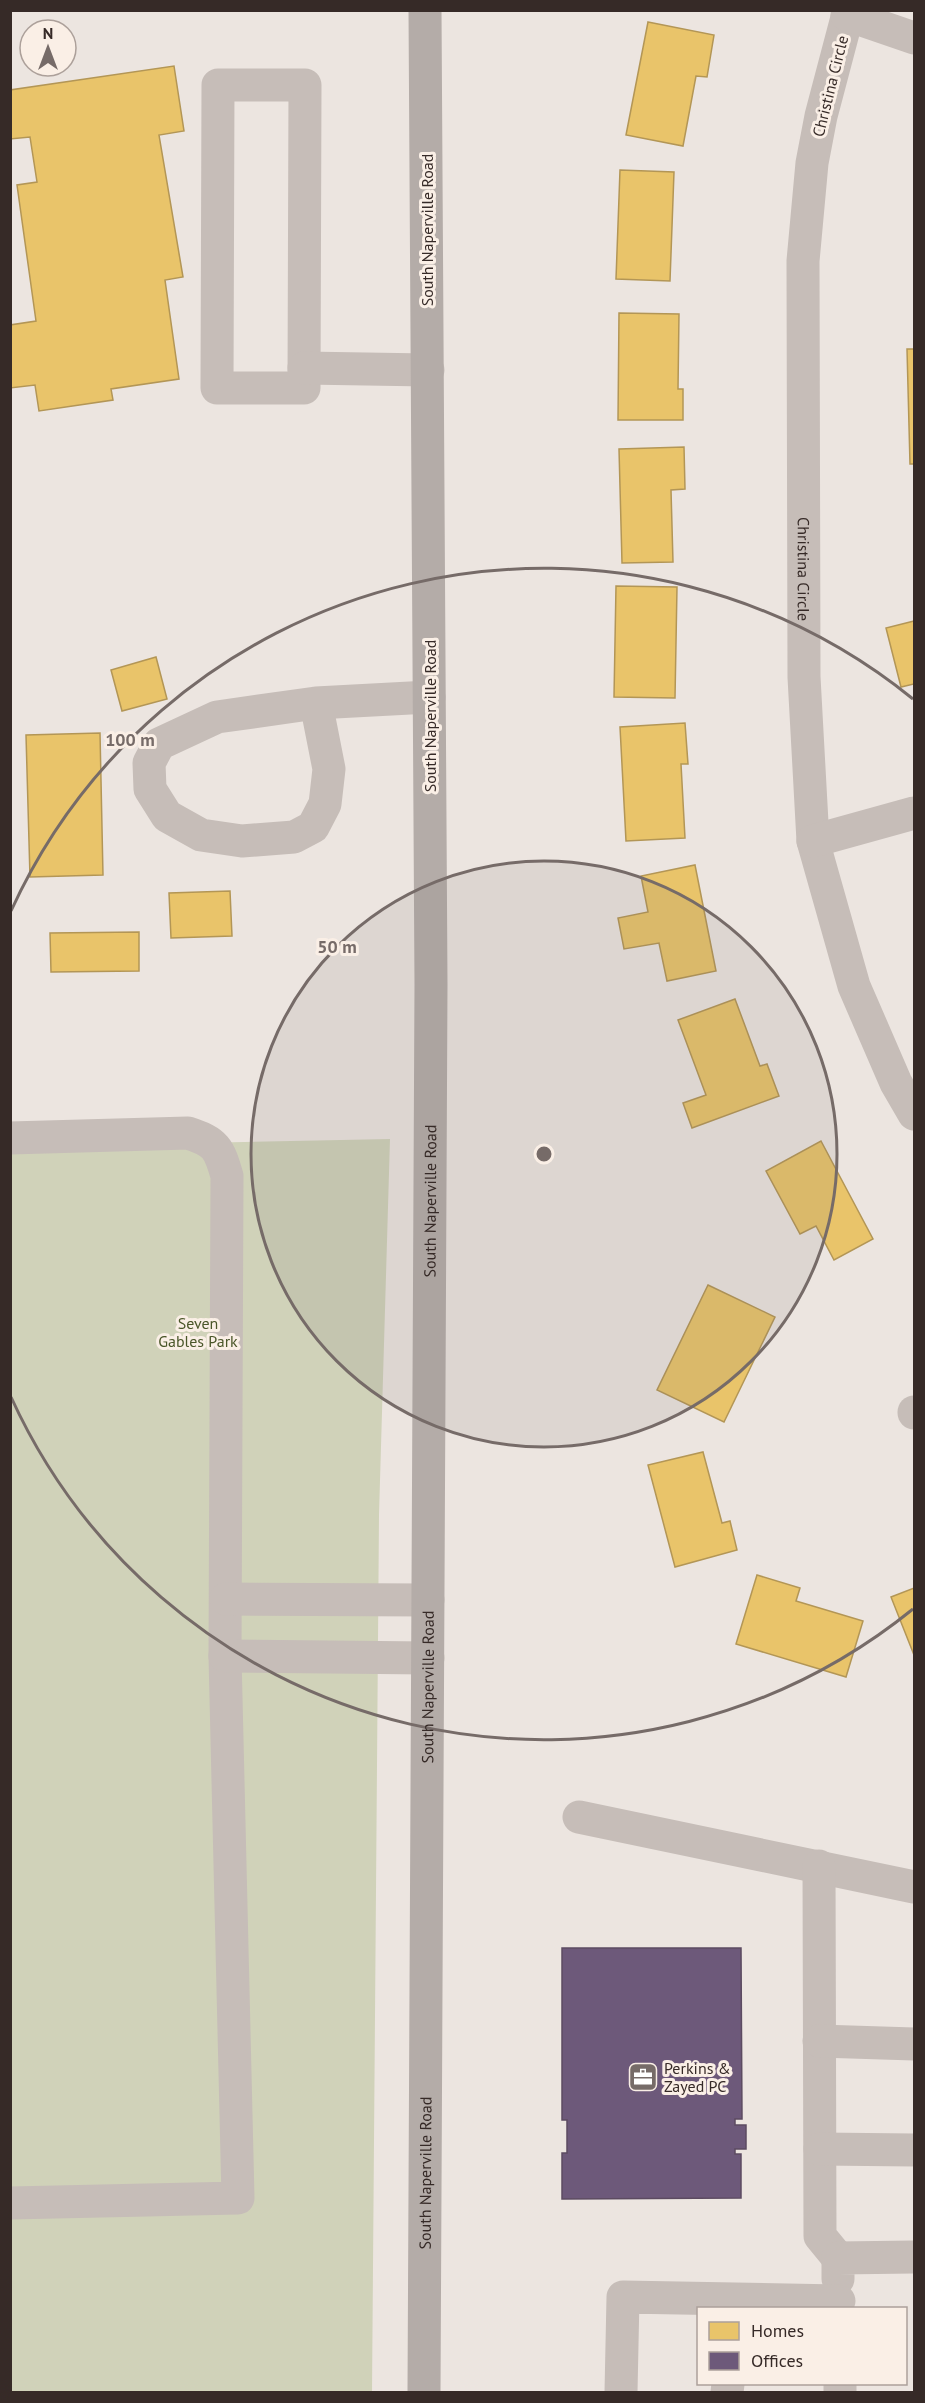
<svg xmlns="http://www.w3.org/2000/svg" width="925" height="2403" font-family="'PT Sans',sans-serif">
	<style>
		.green { fill: #d0d2b9 }
		.homes { fill: #e9c46a; stroke: #b39656; stroke-width: 1.5 }
		.offices { fill: #6d597a; stroke: #5c4b61; stroke-width: 1.5 }
		.lines { fill: none; stroke-linecap: round; stroke-linejoin: round }
		.minor { stroke: #c6bdb8; stroke-width: 33 }
		.major { stroke: #b4aca8; stroke-width: 33 }
		.ring { fill: none; stroke: #766b68; stroke-width: 3 }
		.labels { text-anchor: middle; dominant-baseline: central; stroke-width: 6; stroke-linejoin: round; paint-order: stroke }
		.street-label { font-size: 16px; fill: #362a27; stroke: #faefe6 }
		.park-label { font-size: 16px; fill: #4a5629; stroke: #faefe6 }
		.poi-label { font-size: 16px; fill: #362a27; stroke: #faefe6; text-anchor: start }
		.centre { fill: #766b68; stroke: #faefe6; stroke-width: 3 }
		.ring-label { font-size: 18px; text-anchor: middle; font-weight: bold; fill: #766b68; stroke: #faefe6; stroke-width: 6; stroke-linejoin: round; paint-order: stroke }
	</style>
	<rect width="100%" height="100%" fill="#ece5e0"/>
	<polygon class="green" points="390,1139 379,1515 372,2392 11,2392 11,1147"/>
	<g class="homes">
		<polygon points="648,22 714,35 707,77 696,76 683,146 626,135"/>
		<polygon points="174,66 184,131 159,135 183,277 165,280 179,379 111,389 113,400 39,411 35,385 10,388 10,325 36,321 17,185 37,182 30,137 10,139 10,90"/>
		<polygon points="620,170 674,172 670,281 616,279"/>
		<polygon points="619,313 679,314 678,389 683,389 683,420 618,420"/>
		<polygon points="907,349 914,349 914,464 910,464"/>
		<polygon points="684,447 685,489 671,490 673,562 622,563 619,449"/>
		<polygon points="616,586 677,587 675,698 614,697"/>
		<polygon points="914,621 914,684 901,687 886,628"/>
		<polygon points="156,657 167,699 122,711 111,670"/>
		<polygon points="685,723 688,764 681,764 685,838 626,841 620,727"/>
		<polygon points="100,733 103,875 30,877 26,735"/>
		<polygon points="695,865 716,971 667,981 659,943 624,949 618,918 648,912 641,876"/>
		<polygon points="230,891 232,936 171,938 169,893"/>
		<polygon points="139,932 139,971 51,972 50,933"/>
		<polygon points="735,999 760,1066 767,1064 779,1096 692,1128 683,1103 706,1095 678,1020"/>
		<polygon points="821,1141 873,1239 834,1260 816,1226 800,1234 766,1171"/>
		<polygon points="708,1285 775,1317 724,1422 657,1390"/>
		<polygon points="703,1452 722,1523 730,1521 737,1550 675,1567 648,1465"/>
		<polygon points="757,1575 800,1588 796,1601 863,1621 846,1677 736,1644"/>
		<polygon points="914,1588 914,1655 891,1597"/>
	</g>
	<polygon class="offices" points="562,1948 741,1948 742,2119 735,2119 735,2125 746,2125 746,2149 735,2149 735,2154 741,2154 741,2198 562,2199 562,2153 567,2153 567,2120 562,2120"/>
	<g class="lines">
		<g class="minor">
			<path id="s1" d="M849,10L821,116L812,163L803,261L804,677L813,841L854,986L896,1083L914,1114"/>
			<polyline points="847,15 914,38"/>
			<polygon points="218,85 305,85 304,388 217,388"/>
			<polyline points="304,368 428,370"/>
			<polyline points="316,703 329,769 325,804 313,827 294,837 242,841 201,835 167,816 150,789 149,763 159,744 217,717 316,703 429,697"/>
			<polyline points="813,841 914,813"/>
			<path d="M10,1138L188,1133C216,1142 219,1148 227,1176L225,1656L238,2198L10,2203"/>
			<polyline points="914,1413 914,1412"/>
			<polyline points="226,1599 428,1600"/>
			<polyline points="225,1656 428,1658"/>
			<polyline points="579,1817 914,1887"/>
			<polyline points="819,1866 820,2236 838,2258"/>
			<polyline points="819,2041 914,2044"/>
			<polyline points="820,2149 914,2150"/>
			<polyline points="838,2279 838,2258 914,2257"/>
			<polyline points="840,2384 840,2392"/>
			<polyline points="621,2392 623,2297 839,2301"/>
			<polyline points="727,2392 728,2384"/>
		</g>
		<path class="major" id="s2" d="M424,2392L431,984L425,10"/>
	</g>
	<circle cx="544" cy="1154" r="293" fill="#766b68" fill-opacity=".12"/>
	<g class="ring">
		<circle cx="544" cy="1154" r="293"/>
		<path d="M913 1609A586 586 0 0 1 11 1397M11 911A586 586 0 0 1 913 699"/>
	</g>
	<defs>
		<g id="office-square" transform="scale(1.5)"><rect x="-9" y="-9" width="18" height="18" rx="4" fill="#766b68" stroke="#faefe6"/><path d="M-6-3h4V-5.5h4V-3h4V5H-6ZM-1-4.5V-3h2v-1.5ZM-6 0V1H6V0Z" fill="#fff"/></g>
	</defs>
	<g fill-rule="evenodd">
		<use href="#office-square" x="643" y="2077"/>
	</g>
	<g class="labels">
		<g class="street-label">
			<text transform="translate(830 86) rotate(-76)">Christina Circle</text>
			<text transform="translate(427 230) rotate(-90)">South Naperville Road</text>
			<text stroke="none"><textPath href="#s1" startOffset="564">Christina Circle</textPath></text>
			<text transform="translate(430 716) rotate(-90)">South Naperville Road</text>
			<text stroke="none"><textPath href="#s2" startOffset="1191">South Naperville Road</textPath></text>
			<text stroke="none"><textPath href="#s2" startOffset="705">South Naperville Road</textPath></text>
			<text stroke="none"><textPath href="#s2" startOffset="219">South Naperville Road</textPath></text>
		</g>
		<g class="park-label">
			<text x="198" y="1323">Seven<tspan x="198" dy="18">Gables Park</tspan></text>
		</g>
		<g class="poi-label">
			<text x="664" y="2068">Perkins &amp;<tspan x="664" dy="18">Zayed PC</tspan></text>
		</g>
	</g>
	<circle cx="544" cy="1154" r="9" class="centre"/>
	<g class="ring-label">
		<text x="130" y="746">100 m</text>
		<text x="337" y="953">50 m</text>
	</g>
	<rect width="925" height="2403" fill="none" stroke="#362a27" stroke-width="24"/>
	<rect x="697" y="2307" width="210" height="78" fill="#faefe6" stroke="#aca09a" stroke-width="1.5"/>
	<rect x="709" y="2322" width="30" height="18" fill="#e9c46a" stroke="#aca09a" stroke-width="1.5"/>
	<text x="751" y="2337" font-size="18" fill="#362a27">Homes</text>
	<rect x="709" y="2352" width="30" height="18" fill="#6d597a" stroke="#aca09a" stroke-width="1.5"/>
	<text x="751" y="2367" font-size="18" fill="#362a27">Offices</text>
	<g transform="translate(48 48)"><circle r="28" fill="#faefe6" stroke="#aca09a" stroke-width="1.5"/>
	<path d="M0-4.5L10 22L0 15L-10 22Z" fill="#766b68"/>
	<text y="-9" font-size="16" font-weight="bold" text-anchor="middle" fill="#362a27">N</text>
	</g>
</svg>
